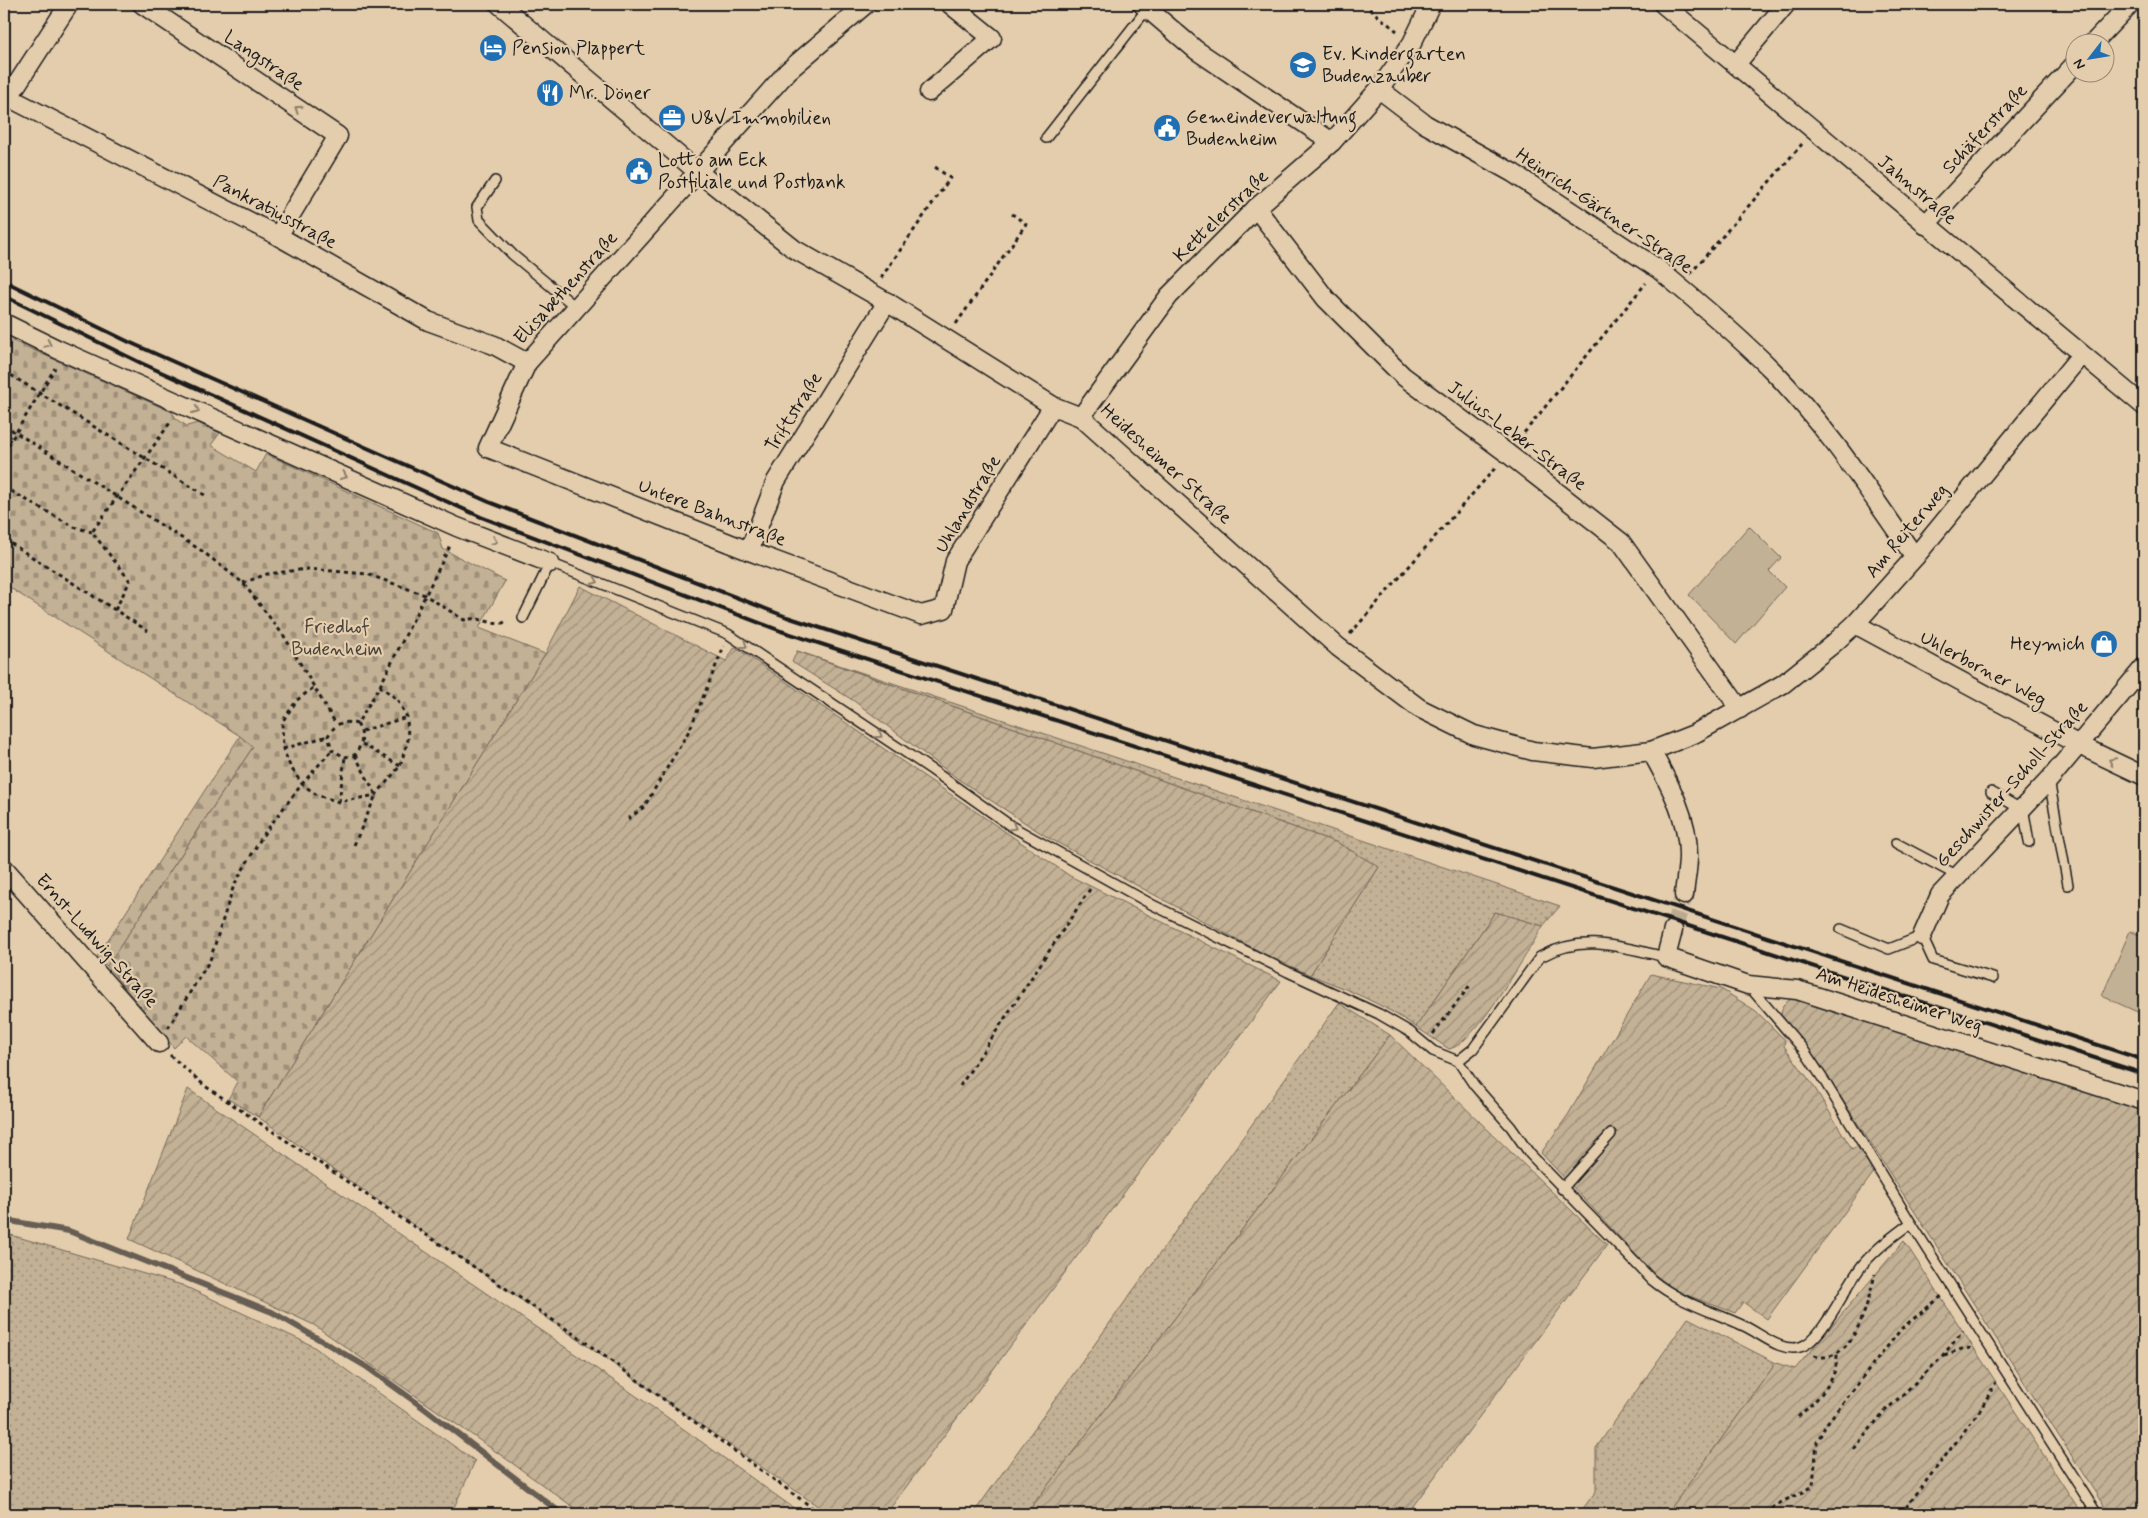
<svg xmlns="http://www.w3.org/2000/svg" width="2148" height="1518" font-family="Mynerve,sans-serif">
	<style>
		.grass { fill: url(#grass-dots); stroke: #706658 }
		.forest { fill: url(#forest-firs); stroke: #706658 }
		.cemetery { fill: url(#cemetery-stones); stroke: #706658 }
		.park { fill: #c3b195; stroke: #706658 }
		.garden { fill: url(#garden-furrows); stroke: #706658 }
		.lines { fill: none; stroke-linecap: round; stroke-linejoin: round }
		.stream { stroke: #665d52; stroke-width: 6 }
		.street-tunnel { stroke: #bcaa90; stroke-width: 18; stroke-dasharray: 18 9; stroke-linecap: butt }
		.lane-casing { stroke: #1c1c1c; stroke-width: 12 }
		.street-casing { stroke: #1c1c1c; stroke-width: 21 }
		.path { stroke: #1c1c1c; stroke-width: 3; stroke-dasharray: 4 4; stroke-linecap: butt }
		.lane { stroke: #e4cdad; stroke-width: 9 }
		.street { stroke: #e4cdad; stroke-width: 18 }
		.rail { stroke: #1c1c1c; stroke-width: 4 }
		.oneway { stroke: #8a7d6c }
		.labels { text-anchor: middle; dominant-baseline: central; stroke-width: 4.5; stroke-linejoin: round; paint-order: stroke }
		.poi-label { font-size: 19px; fill: #1c1c1c; stroke: #e4cdad; text-anchor: start }
		.street-label { font-size: 19px; fill: #1c1c1c; stroke: #e4cdad }
		.park-label { font-size: 19px; fill: #46413a; stroke: #e4cdad }
	</style>
	<defs>
		<pattern id="grass-dots" width="8" height="8" patternUnits="userSpaceOnUse" patternTransform="scale(1.25)"><rect width="8" height="8" fill="#c3b195"/><path d="M2 2h.1M6 6h.1" fill="none" stroke="#9e8f79" stroke-width="1.8" stroke-linecap="round"/></pattern>
		<pattern id="forest-firs" width="22" height="20" patternUnits="userSpaceOnUse" patternTransform="scale(1.25)"><rect width="22" height="20" fill="#c3b195"/><path d="M5 1l3.5 6h-7zM16 11l3.5 6h-7z" fill="#9e8f79"/></pattern>
		<pattern id="cemetery-stones" width="16" height="16" patternUnits="userSpaceOnUse" patternTransform="scale(1.25)"><rect width="16" height="16" fill="#c3b195"/><path d="M2 7V4a2 2 0 0 1 4 0v3zM10 15v-3a2 2 0 0 1 4 0v3z" fill="#9e8f79"/></pattern>
		<pattern id="garden-furrows" width="10" height="10" patternUnits="userSpaceOnUse" patternTransform="scale(1.25)"><rect width="10" height="10" fill="#c3b195"/><path d="M-1 1l2-2M0 10L10 0M9 11l2-2" fill="none" stroke="#9e8f79"/></pattern>
	</defs>
	<rect width="100%" height="100%" fill="#e4cdad"/>
	<filter id="ink" filterUnits="userSpaceOnUse"><feTurbulence type="fractalNoise" baseFrequency=".02" numOctaves="2"/><feDisplacementMap in="SourceGraphic" scale="10" xChannelSelector="R" yChannelSelector="G"/><feConvolveMatrix kernelMatrix="1 2 1 2 8 2 1 2 1" color-interpolation-filters="sRGB"/></filter>
	<g filter="url(#ink)">
		<g class="grass">
			<path d="M797,651L1560,906L1543,926L1495,912L1416,1027C1383,1004 1347,989 1310,975L1379,867L1338,843Z"/>
			<polygon points="1339,1003 1390,1035 1026,1514 973,1514"/>
			<polygon points="4,1233 182,1285 311,1345 475,1461 451,1514 4,1514"/>
			<polygon points="1688,1318 1776,1363 1667,1514 1579,1514 1596,1491 1596,1448"/>
		</g>
		<polygon class="forest" points="240,736 253,747 107,966 97,957"/>
		<polygon class="cemetery" points="4,337 172,412 177,420 187,426 198,423 220,433 211,445 256,472 266,454 438,533 443,549 505,581 479,628 545,654 258,1117 228,1099 238,1082 186,1036 174,1048 107,966 253,747 240,736 4,584"/>
		<g class="park">
			<polygon points="1749,526 1781,558 1769,571 1785,587 1736,644 1689,595"/>
			<polygon points="2130,931 2144,937 2144,1015 2102,996"/>
		</g>
		<g class="garden">
			<polygon points="580,586 726,661 735,647 1070,876 1281,981 886,1514 829,1514 258,1117 545,654"/>
			<polygon points="797,651 1338,843 1379,867 1310,975 1268,956 1047,837 958,779 854,701 792,662"/>
			<path d="M1495,912L1543,926C1528,951 1475,1045 1449,1049L1416,1027Z"/>
			<polygon points="1651,974 1721,989 1756,1011 1785,1040 1784,1046 1813,1085 1852,1149 1857,1146 1874,1172 1767,1319 1743,1302 1735,1313 1676,1291 1654,1274 1541,1153 1568,1115"/>
			<polygon points="1794,997 2144,1109 2144,1514 2109,1514 1817,1060 1781,1015 1783,1005"/>
			<polygon points="1390,1035 1607,1245 1407,1514 1026,1514"/>
			<polygon points="188,1089 664,1415 802,1514 583,1514 505,1458 314,1325 129,1239"/>
			<polygon points="1904,1241 2082,1514 1667,1514 1776,1363 1795,1369"/>
		</g>
		<g class="lines">
			<polyline class="stream" points="4,1220 69,1231 272,1312 367,1367 424,1408 562,1514"/>
			<polyline class="street-tunnel" points="1673,930 1684,895"/>
			<g class="lane-casing">
				<g id="lane">
					<polyline points="1046,138 1147,9"/>
					<polyline points="495,181 477,207 479,220 513,255 577,308"/>
					<path d="M523,618L550,563L728,634L932,770L1011,826L1151,904L1288,972L1379,1014L1410,1032L1433,1051L1458,1061L1473,1049L1540,957C1584,933 1620,947 1666,957"/>
					<polyline points="2049,780 2068,885"/>
					<polyline points="1991,792 2021,809"/>
					<polyline points="2023,807 2029,842"/>
					<polyline points="1896,843 1958,876"/>
					<polyline points="1841,929 1889,949 1922,936 1933,960 1993,978"/>
					<polyline points="1748,985 1803,1049 1825,1082 1911,1223 2097,1514"/>
					<path d="M1458,1061L1474,1085L1511,1127L1530,1154L1652,1280C1680,1303 1712,1311 1744,1326C1760,1333 1781,1353 1800,1347C1823,1341 1847,1282 1864,1263C1878,1247 1894,1235 1911,1223"/>
					<polyline points="1562,1189 1611,1134"/>
				</g>
			</g>
			<g class="street-casing">
				<g id="street">
					<polyline points="142,4 338,136 278,236"/>
					<polyline points="499,4 698,172 794,249 887,302 1053,406 1081,417 1338,647 1419,708 1474,735 1533,751 1593,758 1651,751 1694,734 1783,684 1833,644 1855,624 1915,557 2081,355"/>
					<polyline points="866,4 788,71 527,363 488,448 749,551 921,615 944,609 955,561 1053,406"/>
					<polyline points="1142,4 1196,50 1332,142"/>
					<polyline points="1663,4 2144,406"/>
					<polyline points="2094,42 2130,4"/>
					<polyline points="1736,64 1786,4"/>
					<path d="M1379,89L1425,124L1513,173L1658,269C1697,301 1737,335 1772,370C1827,426 1870,493 1915,557"/>
					<polyline points="929,92 992,38 950,4"/>
					<polyline points="4,95 278,236 428,321 494,345 527,363"/>
					<polyline points="8,98 69,4"/>
					<polyline points="1256,208 1326,299 1403,376 1507,453 1621,542 1740,709"/>
					<polyline points="1925,225 2076,63"/>
					<polyline points="4,323 57,349 457,527 550,563"/>
					<polyline points="1081,417 1169,296 1256,208 1332,142 1379,89 1412,43 1431,4"/>
					<polyline points="749,551 776,481 887,302"/>
					<polyline points="1855,624 2079,745 2144,776"/>
					<path d="M1651,751C1669,783 1689,819 1688,857C1688,869 1685,883 1684,895"/>
					<polyline points="4,868 159,1043"/>
					<polyline points="1673,930 1666,957 1748,985 1797,990 2144,1101"/>
					<polyline points="1922,936 1940,895 2049,780 2144,667"/>
				</g>
			</g>
			<g class="path">
				<polyline points="1363,4 1397,31"/>
				<polyline points="1690,274 1802,144"/>
				<polyline points="881,278 950,178 935,167"/>
				<polyline points="956,324 1026,224 1012,214"/>
				<polyline points="4,371 208,497"/>
				<polyline points="4,425 202,551 243,583 284,636 336,724"/>
				<polyline points="1519,439 1646,283"/>
				<polyline points="4,452 55,368"/>
				<polyline points="4,487 74,527 92,532"/>
				<polyline points="4,539 148,631"/>
				<path d="M243,583L267,574L308,569L367,574L425,595L464,620C481,615 495,628 505,622"/>
				<polyline points="115,610 130,581 92,532 172,420"/>
				<polyline points="1350,634 1496,467"/>
				<polyline points="313,688 297,700 282,722 283,749 290,766 302,784 317,795 339,802 376,795 400,766 408,740 407,717 397,699 380,686"/>
				<path d="M357,724C365,736 362,744 355,755L345,757L332,750L328,736C336,723 342,720 357,724L380,686L451,544"/>
				<polyline points="362,731 407,717"/>
				<polyline points="362,744 400,766"/>
				<polyline points="283,749 328,736"/>
				<polyline points="339,802 345,757"/>
				<polyline points="628,819 644,807 690,729 724,646"/>
				<polyline points="354,845 376,795 355,755"/>
				<polyline points="168,1028 210,960 234,885 263,835 302,784 332,750"/>
				<polyline points="1433,1034 1471,984"/>
				<polyline points="170,1055 205,1086 581,1339 821,1514"/>
				<polyline points="960,1086 1092,886"/>
				<polyline points="1944,1355 1965,1348 1975,1349"/>
				<path d="M1814,1356C1854,1366 1868,1302 1875,1274"/>
				<path d="M1798,1417C1818,1398 1837,1383 1837,1354"/>
				<polyline points="1854,1449 1883,1413 1938,1361 1963,1331"/>
				<path d="M1766,1514C1778,1500 1798,1497 1813,1485L1817,1442L1827,1423L1902,1328L1942,1296"/>
				<polyline points="1901,1514 1979,1412 1996,1382"/>
			</g>
			<use href="#lane" class="lane"/>
			<use href="#street" class="street"/>
			<g class="rail">
				<polyline points="4,281 129,342 489,502 787,617 2144,1060"/>
				<polyline points="4,296 141,363 481,517 781,631 2144,1074"/>
			</g>
		</g>
		<defs><path id="oneway-chevron" d="M-2-3.5L2.5 0L-2 3.5" fill="none" stroke-width="1.6" stroke-linecap="round" stroke-linejoin="round" transform="scale(1.25)"/></defs>
		<g class="oneway">
			<use href="#oneway-chevron" transform="translate(298 109) rotate(-146)"/>
			<use href="#oneway-chevron" transform="translate(48 344) rotate(26)"/>
			<use href="#oneway-chevron" transform="translate(196 410) rotate(24)"/>
			<use href="#oneway-chevron" transform="translate(344 476) rotate(24)"/>
			<use href="#oneway-chevron" transform="translate(494 541) rotate(21)"/>
			<use href="#oneway-chevron" transform="translate(595 581) rotate(22)"/>
			<use href="#oneway-chevron" transform="translate(744 645) rotate(34)"/>
			<use href="#oneway-chevron" transform="translate(879 735) rotate(34)"/>
			<use href="#oneway-chevron" transform="translate(2112 761) rotate(-154)"/>
			<use href="#oneway-chevron" transform="translate(1013 827) rotate(31)"/>
		</g>
	</g>
	<defs>
		<g id="hotel-disc" transform="scale(1.4375)"><circle r="9.5" fill="#1f6fb2" stroke="#e4cdad"/><path d="M-6-4.5h1.5V1H6V5H4.5V3h-9V5H-6ZM-4 0a1.8 1.8 0 1 1 3.6 0ZM.5 0V-2.5h3Q6-2.5 6 0Z" fill="#fff"/></g>
		<g id="school-disc" transform="scale(1.4375)"><circle r="9.5" fill="#1f6fb2" stroke="#e4cdad"/><path d="M0-5L7-2L0 1L-7-2ZM-4 1L0 2.5L4 1V4Q0 6-4 4Z" fill="#fff"/></g>
		<g id="restaurant-disc" transform="scale(1.4375)"><circle r="9.5" fill="#1f6fb2" stroke="#e4cdad"/><path d="M-5-6h1v4h1v-4h1v4h1v-4h1v5L-1.5 .5V6h-2V.5L-5-1ZM5-6V6H3V1.5H1.5Q1.5-4 5-6Z" fill="#fff"/></g>
		<g id="office-disc" transform="scale(1.4375)"><circle r="9.5" fill="#1f6fb2" stroke="#e4cdad"/><path d="M-6-3h4V-5.5h4V-3h4V5H-6ZM-1-4.5V-3h2v-1.5ZM-6 0V1H6V0Z" fill="#fff"/></g>
		<g id="civic-disc" transform="scale(1.4375)"><circle r="9.5" fill="#1f6fb2" stroke="#e4cdad"/><path d="M-.6-6.5H3V-4.5H.6V-3L4-1V1h2V6H-6V1h2V-1L-.6-3ZM-1.2 2.5V6h2.4V2.5Z" fill="#fff"/></g>
		<g id="shop-disc" transform="scale(1.4375)"><circle r="9.5" fill="#1f6fb2" stroke="#e4cdad"/><path d="M-5-2.5h2.3a2.7 3.5 0 0 1 5.4 0H5L5.5 6h-11ZM-1.5-2.5h3a1.5 2.3 0 0 0-3 0Z" fill="#fff"/></g>
	</defs>
	<g fill-rule="evenodd">
		<use href="#hotel-disc" x="493" y="48"/>
		<use href="#school-disc" x="1303" y="65"/>
		<use href="#restaurant-disc" x="550" y="93"/>
		<use href="#office-disc" x="672" y="118"/>
		<use href="#civic-disc" x="1167" y="128"/>
		<use href="#civic-disc" x="639" y="171"/>
		<use href="#shop-disc" x="2104" y="644"/>
	</g>
	<g class="labels">
		<g class="poi-label">
			<text x="512" y="48">Pension Plappert</text>
			<text x="1322" y="54">Ev. Kindergarten<tspan x="1322" dy="22">Budenzauber</tspan></text>
			<text x="569" y="93">Mr. Döner</text>
			<text x="1186" y="117">Gemeindeverwaltung<tspan x="1186" dy="22">Budenheim</tspan></text>
			<text x="691" y="118">U&amp;V Immobilien</text>
			<text x="658" y="160">Lotto am Eck<tspan x="658" dy="22">Postfiliale und Postbank</tspan></text>
			<text x="2085" y="644" text-anchor="end">Heymich</text>
		</g>
		<g class="street-label">
			<text transform="translate(264 61) rotate(34)">Langstraße</text>
			<text transform="translate(1985 129) rotate(-47)">Schäferstraße</text>
			<text transform="translate(1917 190) rotate(40)">Jahnstraße</text>
			<text transform="translate(1604 211) rotate(34)">Heinrich-Gärtner-Straße</text>
			<text transform="translate(275 212) rotate(28)">Pankratiusstraße</text>
			<text transform="translate(1221 216) rotate(-44)">Kettelerstraße</text>
			<text transform="translate(566 288) rotate(-48)">Elisabethenstraße</text>
			<text transform="translate(794 412) rotate(-58)">Triftstraße</text>
			<text transform="translate(1517 436) rotate(37)">Julius-Leber-Straße</text>
			<text transform="translate(1166 464) rotate(42)">Heidesheimer Straße</text>
			<text transform="translate(968 504) rotate(-59)">Uhlandstraße</text>
			<text transform="translate(712 513) rotate(21)">Untere Bahnstraße</text>
			<text transform="translate(1907 531) rotate(-50)">Am Reiterweg</text>
			<text transform="translate(1983 669) rotate(28)">Uhlerborner Weg</text>
			<text transform="translate(2012 784) rotate(-48)">Geschwister-Scholl-Straße</text>
			<text transform="translate(97 941) rotate(48)">Ernst-Ludwig-Straße</text>
			<text transform="translate(1899 1000) rotate(18)">Am Heidesheimer Weg</text>
		</g>
		<g class="park-label">
			<text x="337" y="627">Friedhof<tspan x="337" dy="22">Budenheim</tspan></text>
		</g>
	</g>
	<rect width="2148" height="1518" fill="none" stroke="#e4cdad" stroke-width="20"/>
	<rect x="10" y="10" width="2128" height="1498" fill="none" stroke="#1c1c1c" stroke-width="2" filter="url(#ink)"/>
	<g transform="translate(2090 58) rotate(239)"><circle r="24" fill="#e4cdad" stroke="#948673"/>
	<path d="M0-4L9 19L0 12L-9 19Z" fill="#1f6fb2"/>
	<text y="-8" font-size="14" font-weight="bold" text-anchor="middle" fill="#1c1c1c">N</text>
	</g>
</svg>
